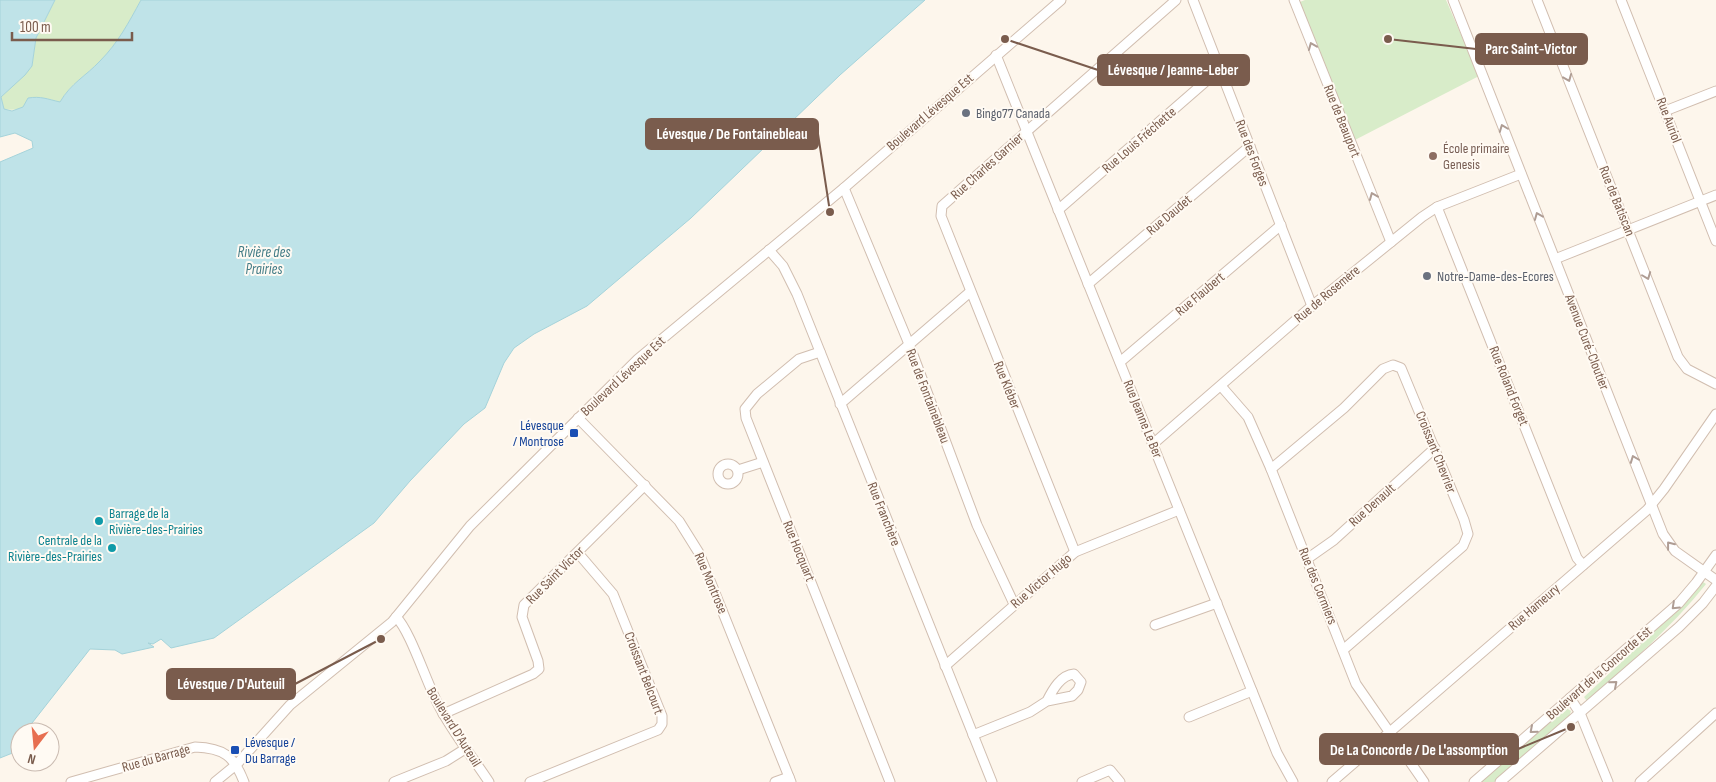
<svg xmlns="http://www.w3.org/2000/svg" width="1716" height="782" font-family="'Sofia Sans Condensed',sans-serif">
	<style>
		.green { fill: #d8ecc9 }
		.water { fill: #bfe3e8; stroke: #a5d3da }
		.lines { fill: none; stroke-linecap: round; stroke-linejoin: round }
		.minor-casing { stroke: #d1beb0; stroke-width: 11 }
		.minor { stroke: #fff; stroke-width: 9 }
		.oneway { stroke: #af9d94 }
		.worship-dot { fill: #6b7280; stroke: #fffaf3; stroke-width: 2 }
		.education-dot { fill: #8d6e63; stroke: #fffaf3; stroke-width: 2 }
		.transit-dot { fill: #1a4fb4; stroke: #fffaf3; stroke-width: 2 }
		.culture-dot { fill: #0f9aa8; stroke: #fffaf3; stroke-width: 2 }
		.labels { text-anchor: middle; dominant-baseline: central; stroke-width: 4; stroke-linejoin: round; paint-order: stroke }
		.street-label { font-size: 14px; fill: #7a5c4d; stroke: #fffaf3 }
		.worship-label { font-size: 14px; fill: #5b616d; stroke: #fffaf3; text-anchor: start }
		.education-label { font-size: 14px; fill: #785e54; stroke: #fffaf3; text-anchor: start }
		.transit-label { font-size: 14px; fill: #164399; stroke: #fffaf3; text-anchor: end }
		.culture-label { font-size: 14px; fill: #0d838f; stroke: #fffaf3; text-anchor: start }
		.water-label { font-size: 15px; font-style: italic; fill: #437c86; stroke: #fffaf3 }
		.leader { fill: none; stroke: #7a5c4d; stroke-width: 2 }
		.callout-dot { fill: #7a5c4d; stroke: #fffaf3; stroke-width: 2 }
		.callout { fill: #7a5c4d; stroke: #7a5c4d; stroke-width: 2 }
		.callout-label { font-size: 15px; text-anchor: middle; font-weight: bold; fill: #fff }
	</style>
	<rect width="100%" height="100%" fill="#fdf6ec"/>
	<g class="green">
		<path d="M55,0H141C129,23 118,43 100,61C86,76 70,84 60,102C41,100 21,113 4,109L1,97L32,66L36,38Z"/>
		<polygon points="1305,0 1446,0 1479,76 1351,142 1300,2"/>
		<path d="M1703,582L1706,584C1671,628 1629,664 1587,701L1584,697L1687,601Z"/>
		<polygon points="1566,708 1571,711 1569,717 1494,782 1480,782"/>
	</g>
	<path class="water" d="M0,0H55L36,38L32,66L25,75L1,97L4,109L12,111L23,107L28,98C41,96 47,99 60,102C71,83 86,76 100,61C118,43 129,22 141,0H925L840,75L691,218L587,306L534,334L514,348L504,363L485,408L464,424L410,481L374,523L214,638L171,648L161,639L153,644L148,643L154,647L122,654L115,650L90,649L25,732H20L15,752L0,758V162L33,148L32,141L15,133L0,137Z"/>
	<g class="lines">
		<g class="minor-casing">
			<g id="minor">
				<polyline points="1193,0 1312,306"/>
				<polyline points="1294,0 1391,242"/>
				<polyline points="1453,0 1663,534 1675,551 1716,580"/>
				<polyline points="1537,0 1678,357 1687,369 1716,384"/>
				<polyline points="1621,0 1716,241"/>
				<polyline points="996,55 1277,753 1293,782"/>
				<polyline points="1665,111 1716,91"/>
				<polyline points="844,188 909,344 977,525 1014,604"/>
				<polyline points="1437,207 1577,558 1583,565"/>
				<polyline points="1058,210 1220,69"/>
				<polyline points="769,250 783,266 797,294 992,782"/>
				<polyline points="1555,259 1716,195"/>
				<polyline points="1088,284 1250,146"/>
				<polyline points="820,352 799,359 757,394 745,409 746,418 890,782"/>
				<polyline points="1120,362 1281,225"/>
				<polyline points="1221,386 1248,417 1271,469 1356,684 1424,782"/>
				<polyline points="840,404 970,292"/>
				<polyline points="578,418 679,521 699,553 791,782"/>
				<polyline points="1153,444 1312,306 1422,217 1437,207 1521,174"/>
				<circle cx="728" cy="474" r="10"/>
				<polyline points="1271,469 1344,408 1383,369 1393,365 1401,368 1464,520 1468,534 1463,546 1343,650"/>
				<polyline points="738,470 763,462"/>
				<polyline points="1075,552 941,216 942,206 1176,0"/>
				<polyline points="1307,559 1334,540 1435,448"/>
				<path d="M396,617C410,630 427,684 438,704C452,732 472,756 489,782"/>
				<polyline points="1155,625 1217,603"/>
				<polyline points="945,666 1075,552 1179,510"/>
				<polyline points="1570,698 1580,713 1608,782"/>
				<polyline points="443,714 533,674 539,669 538,661 522,617 524,605 645,485"/>
				<polyline points="1189,717 1252,691"/>
				<path d="M973,735L1030,712L1047,701L1072,696L1078,690L1081,682L1074,674C1061,675 1053,689 1047,701"/>
				<path d="M71,782L195,747C224,748 234,756 244,782"/>
				<polyline points="215,782 237,764 290,705 392,622 470,526 638,359 844,188 1061,0"/>
				<polyline points="394,782 446,761 465,749"/>
				<polyline points="530,782 658,730 662,724 662,716 613,594 578,553"/>
				<polyline points="775,782 789,777"/>
				<polyline points="1082,782 1110,770 1120,782"/>
				<polyline points="1332,782 1647,510 1664,489 1716,414"/>
				<polyline points="1474,782 1679,603 1696,583 1716,555"/>
				<polyline points="1500,782 1679,627 1703,603 1716,586"/>
				<polyline points="1640,782 1716,713"/>
			</g>
		</g>
		<use href="#minor" class="minor"/>
	</g>
	<defs><path id="oneway-chevron" d="M-2-3.5L2.5 0L-2 3.5" fill="none" stroke-width="1.6" stroke-linecap="round" stroke-linejoin="round" transform="scale(1.25)"/></defs>
	<g class="oneway">
		<use href="#oneway-chevron" transform="translate(1312 46) rotate(-112)"/>
		<use href="#oneway-chevron" transform="translate(1568 78) rotate(68)"/>
		<use href="#oneway-chevron" transform="translate(1503 128) rotate(-111)"/>
		<use href="#oneway-chevron" transform="translate(1373 196) rotate(-112)"/>
		<use href="#oneway-chevron" transform="translate(1538 216) rotate(-112)"/>
		<use href="#oneway-chevron" transform="translate(1647 276) rotate(69)"/>
		<use href="#oneway-chevron" transform="translate(1634 459) rotate(-111)"/>
		<use href="#oneway-chevron" transform="translate(1670 545) rotate(-128)"/>
		<use href="#oneway-chevron" transform="translate(1675 606) rotate(137)"/>
		<use href="#oneway-chevron" transform="translate(1614 684) rotate(-41)"/>
		<use href="#oneway-chevron" transform="translate(1533 730) rotate(139)"/>
	</g>
	<g class="worship-dot">
		<circle cx="966" cy="113" r="5"/>
		<circle cx="1427" cy="276" r="5"/>
	</g>
	<circle class="education-dot" cx="1433" cy="156" r="5"/>
	<g class="transit-dot">
		<rect x="569" y="428" width="10" height="10" rx="2.5"/>
		<rect x="230" y="745" width="10" height="10" rx="2.5"/>
	</g>
	<g class="culture-dot">
		<circle cx="99" cy="521" r="5"/>
		<circle cx="112" cy="548" r="5"/>
	</g>
	<g class="labels">
		<g class="street-label">
			<text transform="translate(930 112) rotate(-41)">Boulevard Lévesque Est</text>
			<text transform="translate(1669 120) rotate(69)">Rue Auriol</text>
			<text transform="translate(1342 121) rotate(68)">Rue de Beauport</text>
			<text transform="translate(1139 140) rotate(-41)">Rue Louis Fréchette</text>
			<text transform="translate(1252 153) rotate(69)">Rue des Forges</text>
			<text transform="translate(987 166) rotate(-42)">Rue Charles Garnier</text>
			<text transform="translate(1617 201) rotate(68)">Rue de Batiscan</text>
			<text transform="translate(1169 215) rotate(-40)">Rue Daudet</text>
			<text transform="translate(1200 294) rotate(-40)">Rue Flaubert</text>
			<text transform="translate(1327 294) rotate(-40)">Rue de Rosemère</text>
			<text transform="translate(1587 342) rotate(69)">Avenue Curé-Cloutier</text>
			<text transform="translate(623 376) rotate(-43)">Boulevard Lévesque Est</text>
			<text transform="translate(1007 385) rotate(68)">Rue Kléber</text>
			<text transform="translate(1509 386) rotate(68)">Rue Roland Forget</text>
			<text transform="translate(928 396) rotate(69)">Rue de Fontainebleau</text>
			<text transform="translate(1143 419) rotate(68)">Rue Jeanne Le Ber</text>
			<text transform="translate(1436 452) rotate(68)">Croissant Chevrier</text>
			<text transform="translate(1372 505) rotate(-42)">Rue Denault</text>
			<text transform="translate(884 514) rotate(68)">Rue Franchère</text>
			<text transform="translate(799 551) rotate(68)">Rue Hocquart</text>
			<text transform="translate(555 575) rotate(-45)">Rue Saint Victor</text>
			<text transform="translate(1041 581) rotate(-41)">Rue Victor Hugo</text>
			<text transform="translate(711 583) rotate(67)">Rue Montrose</text>
			<text transform="translate(1318 586) rotate(68)">Rue des Cormiers</text>
			<text transform="translate(1534 607) rotate(-41)">Rue Hameury</text>
			<text transform="translate(644 673) rotate(69)">Croissant Belcourt</text>
			<text transform="translate(1599 673) rotate(-41)">Boulevard de la Concorde Est</text>
			<text transform="translate(454 727) rotate(58)">Boulevard D'Auteuil</text>
			<text transform="translate(156 758) rotate(-16)">Rue du Barrage</text>
		</g>
		<g class="worship-label">
			<text x="976" y="113">Bingo77 Canada</text>
			<text x="1437" y="276">Notre-Dame-des-Ecores</text>
		</g>
		<g class="education-label">
			<text x="1443" y="148">École primaire<tspan x="1443" dy="16">Genesis</tspan></text>
		</g>
		<g class="transit-label">
			<text x="564" y="425">Lévesque<tspan x="564" dy="16">/ Montrose</tspan></text>
			<text x="245" y="742" text-anchor="start">Lévesque /<tspan x="245" dy="16">Du Barrage</tspan></text>
		</g>
		<g class="culture-label">
			<text x="109" y="513">Barrage de la<tspan x="109" dy="16">Rivière-des-Prairies</tspan></text>
			<text x="102" y="540" text-anchor="end">Centrale de la<tspan x="102" dy="16">Rivière-des-Prairies</tspan></text>
		</g>
		<g class="water-label">
			<text x="264" y="252">Rivière des<tspan x="264" dy="17">Prairies</tspan></text>
		</g>
	</g>
	<path class="leader" d="M1388 39L1476 49M1005 39L1098 70M830 212L818 134M381 639L295 684M1571 727L1518 749"/>
	<g class="callout-dot">
		<circle cx="1388" cy="39" r="5"/>
		<circle cx="1005" cy="39" r="5"/>
		<circle cx="830" cy="212" r="5"/>
		<circle cx="381" cy="639" r="5"/>
		<circle cx="1571" cy="727" r="5"/>
	</g>
	<g class="callout">
		<rect x="1476" y="34" width="111" height="30" rx="5"/>
		<rect x="1098" y="55" width="151" height="30" rx="5"/>
		<rect x="646" y="119" width="172" height="30" rx="5"/>
		<rect x="167" y="669" width="128" height="30" rx="5"/>
		<rect x="1320" y="734" width="198" height="30" rx="5"/>
	</g>
	<g class="callout-label">
		<text x="1531" y="54">Parc Saint-Victor</text>
		<text x="1173" y="75">Lévesque / Jeanne-Leber</text>
		<text x="732" y="139">Lévesque / De Fontainebleau</text>
		<text x="231" y="689">Lévesque / D'Auteuil</text>
		<text x="1419" y="755">De La Concorde / De L'assomption</text>
	</g>
	<g transform="translate(35 747) rotate(196)"><circle r="24" fill="#fffaf3" stroke="#cabbb1"/>
	<path d="M0-4L9 19L0 12L-9 19Z" fill="#e76f51"/>
	<text y="-8" font-size="14" font-weight="bold" text-anchor="middle" fill="#7a5c4d">N</text>
	</g>
	<path d="M12 32v8h120v-8" fill="none" stroke="#7a5c4d" stroke-width="2.5"/>
	<text x="20" y="32" font-size="15" fill="#7a5c4d" stroke="#fffaf3" stroke-width="4" paint-order="stroke">100 m</text>
</svg>
